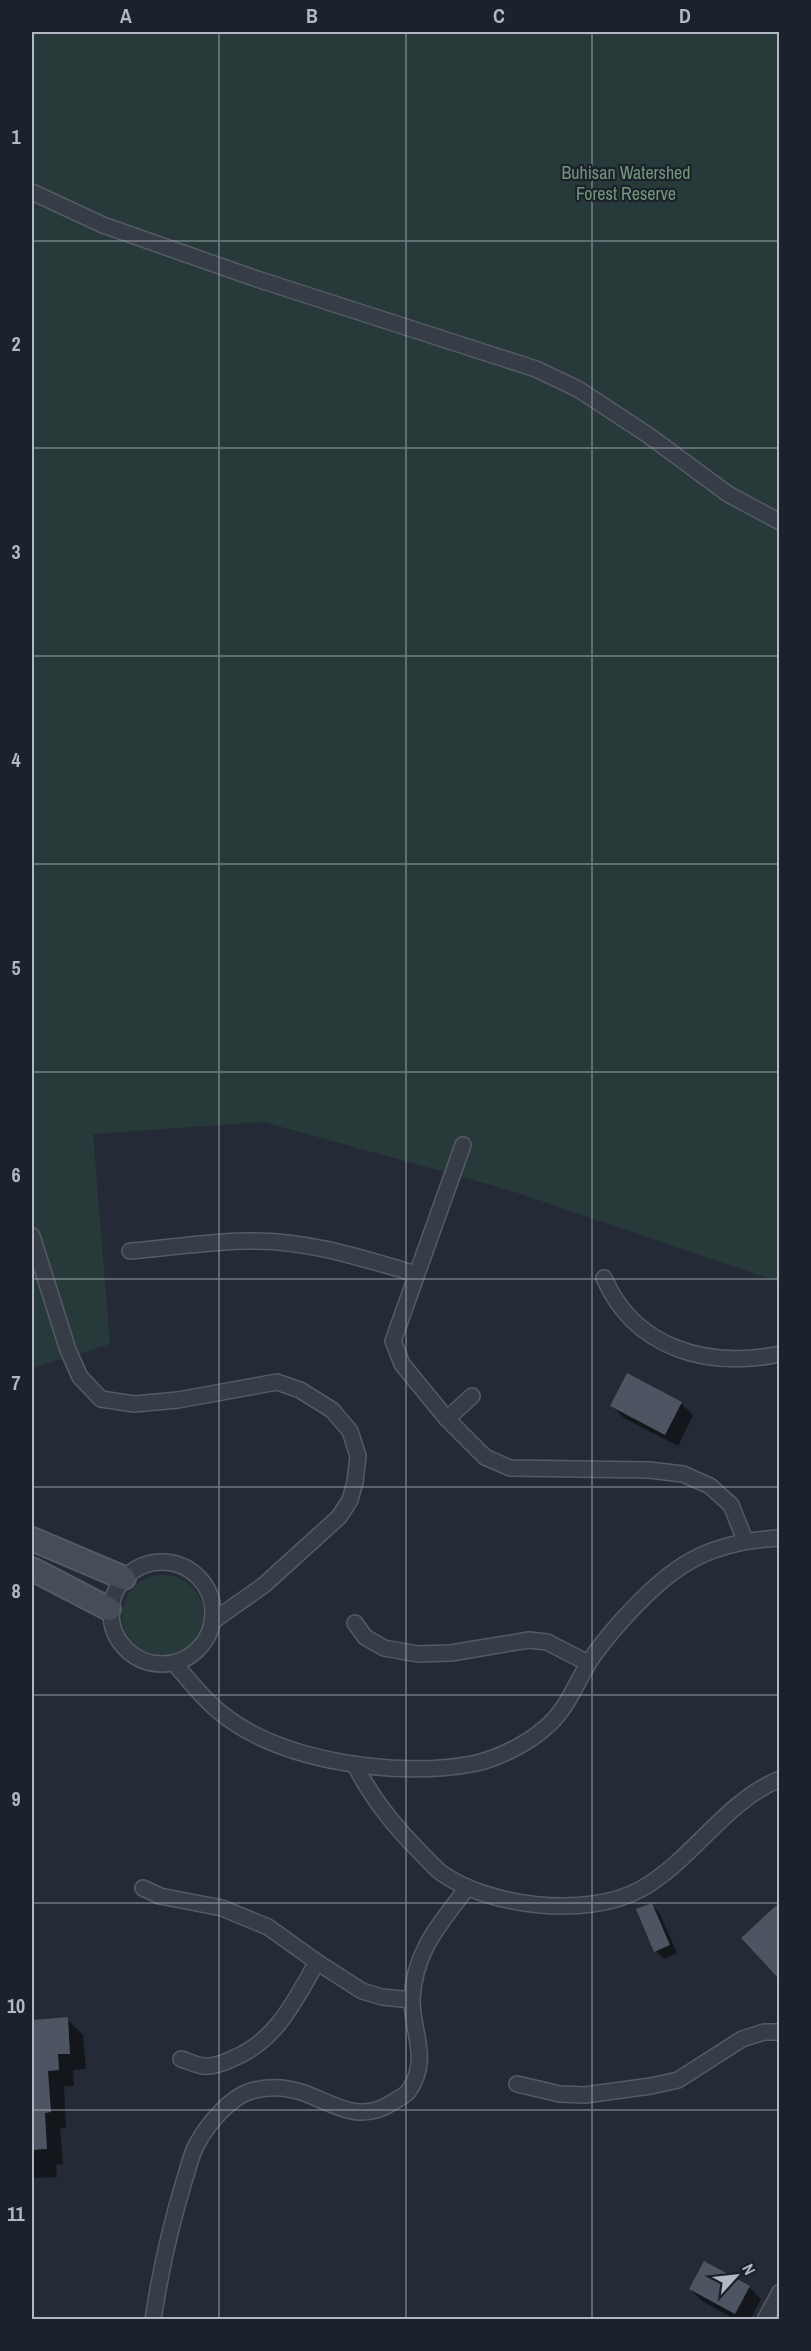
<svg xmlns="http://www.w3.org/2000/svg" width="811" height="2351" font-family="'Archivo Narrow',sans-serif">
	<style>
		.green { fill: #283939 }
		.shadow { fill: #0007 }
		.building { fill: #4c5561 }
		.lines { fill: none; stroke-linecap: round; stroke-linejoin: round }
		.street-casing { stroke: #545b64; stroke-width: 18 }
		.secondary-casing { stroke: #545b64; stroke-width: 26 }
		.street { stroke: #373d46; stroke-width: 15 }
		.secondary { stroke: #454d59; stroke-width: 22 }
		.grid { fill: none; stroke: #b1b8c3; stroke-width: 1.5; stroke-opacity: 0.55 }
		.labels { text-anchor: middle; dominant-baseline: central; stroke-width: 4.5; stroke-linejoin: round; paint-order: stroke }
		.park-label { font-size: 18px; fill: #73967b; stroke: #1c222b }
		.neatline { fill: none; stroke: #b1b8c3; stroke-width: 2 }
		.grid-label { font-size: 20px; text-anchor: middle; font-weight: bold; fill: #b1b8c3 }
	</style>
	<rect width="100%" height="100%" fill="#242b36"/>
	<g class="green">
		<polygon points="32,32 779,32 779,1282 509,1190 264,1122 93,1134 110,1344 32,1368"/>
		<circle cx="163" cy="1616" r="41"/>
	</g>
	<g class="shadow">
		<polygon points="681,1403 693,1415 678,1446 624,1418 612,1406"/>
		<polygon points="651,1904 659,1912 677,1953 664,1959 656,1951"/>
		<polygon points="67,2019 83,2035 86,2069 73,2070 74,2086 64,2086 66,2128 60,2128 63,2164 56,2165 57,2177 32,2178 32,2021"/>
		<polygon points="749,2287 761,2299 750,2320 736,2320 702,2301 690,2289"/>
	</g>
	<g class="building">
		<polygon points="627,1373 682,1402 665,1435 610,1406"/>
		<polygon points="780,1902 780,1980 741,1938"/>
		<polygon points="652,1903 670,1945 654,1952 636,1909"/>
		<polygon points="68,2017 70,2054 58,2054 59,2070 48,2071 51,2112 45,2113 47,2149 32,2150 32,2020"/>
		<polygon points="704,2261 750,2286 735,2314 689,2289"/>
	</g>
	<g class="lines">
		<g class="street-casing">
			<g id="street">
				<polyline points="32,192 103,225 257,279 536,369 578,389 648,435 728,494 780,522"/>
				<polyline points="32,1236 68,1350 80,1377 101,1399 134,1404 178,1400 277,1382 300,1390 332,1410 350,1431 358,1456 355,1482 350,1500 339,1517 264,1585 213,1621"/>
				<path d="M130,1251C170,1248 210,1241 250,1241C307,1240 362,1258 416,1274"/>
				<path d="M604,1278C635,1349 708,1369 780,1354"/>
				<polyline points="472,1396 447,1419 485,1457 510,1468 649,1470 683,1474 710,1486 731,1505 745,1540"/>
				<polyline points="447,1419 402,1364 393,1341 463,1145"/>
				<circle cx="162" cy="1613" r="51"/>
				<polyline points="355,1623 365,1637 384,1648 418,1654 451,1653 529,1640 547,1642 588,1663"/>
				<path d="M174,1663C189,1680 203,1699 221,1713C281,1762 398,1778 472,1764C497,1759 527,1744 545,1728C566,1711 574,1687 588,1664C598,1647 611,1633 624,1618C673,1565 706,1542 780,1538"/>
				<path d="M355,1765C372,1799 394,1826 420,1852C427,1859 433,1866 440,1872C488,1907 587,1919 641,1889C693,1860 724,1802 780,1779"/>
				<polyline points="143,1888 160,1896 222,1908 268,1927 317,1962 362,1991 382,1997 412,2000"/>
				<path d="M181,2059C188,2061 196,2065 203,2066C214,2067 224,2063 234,2058C277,2040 295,2000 317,1962"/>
				<polyline points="517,2084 560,2094 585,2095 651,2086 678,2080 742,2039 764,2032 780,2032"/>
				<path d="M153,2320C160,2272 171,2224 185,2178C189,2167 191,2154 197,2144C207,2125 230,2097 251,2091C268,2086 287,2087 304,2093C336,2105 360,2124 393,2102C398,2099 404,2096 408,2092C431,2060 412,2033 412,2000C414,1951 440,1924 467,1888"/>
				<polyline points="765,2320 780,2292"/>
			</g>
		</g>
		<g class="secondary-casing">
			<g id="secondary">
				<polyline points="32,1539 124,1578"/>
				<polyline points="32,1569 109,1609"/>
			</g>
		</g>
		<use href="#street" class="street"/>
		<use href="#secondary" class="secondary"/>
	</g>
	<path class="grid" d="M219,32V2320M406,32V2320M592,32V2320M32,241H780M32,448H780M32,656H780M32,864H780M32,1072H780M32,1279H780M32,1487H780M32,1695H780M32,1903H780M32,2110H780"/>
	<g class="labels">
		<g class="park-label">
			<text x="626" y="172">Buhisan Watershed<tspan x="626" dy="21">Forest Reserve</tspan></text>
		</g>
	</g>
	<rect width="811" height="2351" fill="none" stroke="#1c222b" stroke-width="66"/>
	<g transform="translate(736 2276) rotate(63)" stroke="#1c222b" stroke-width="4.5" paint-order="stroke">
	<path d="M0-4.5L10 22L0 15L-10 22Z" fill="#b1b8c3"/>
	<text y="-9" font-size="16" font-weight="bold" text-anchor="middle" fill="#b1b8c3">N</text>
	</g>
	<rect x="33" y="33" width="745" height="2285" class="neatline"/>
	<g class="grid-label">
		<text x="126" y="23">A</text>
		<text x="312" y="23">B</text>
		<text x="499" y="23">C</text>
		<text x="685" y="23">D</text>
		<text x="16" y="144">1</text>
		<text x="16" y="351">2</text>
		<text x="16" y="559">3</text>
		<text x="16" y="767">4</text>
		<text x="16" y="975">5</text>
		<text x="16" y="1182">6</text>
		<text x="16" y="1390">7</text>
		<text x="16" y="1598">8</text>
		<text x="16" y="1806">9</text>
		<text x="16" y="2013">10</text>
		<text x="16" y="2221">11</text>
	</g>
</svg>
